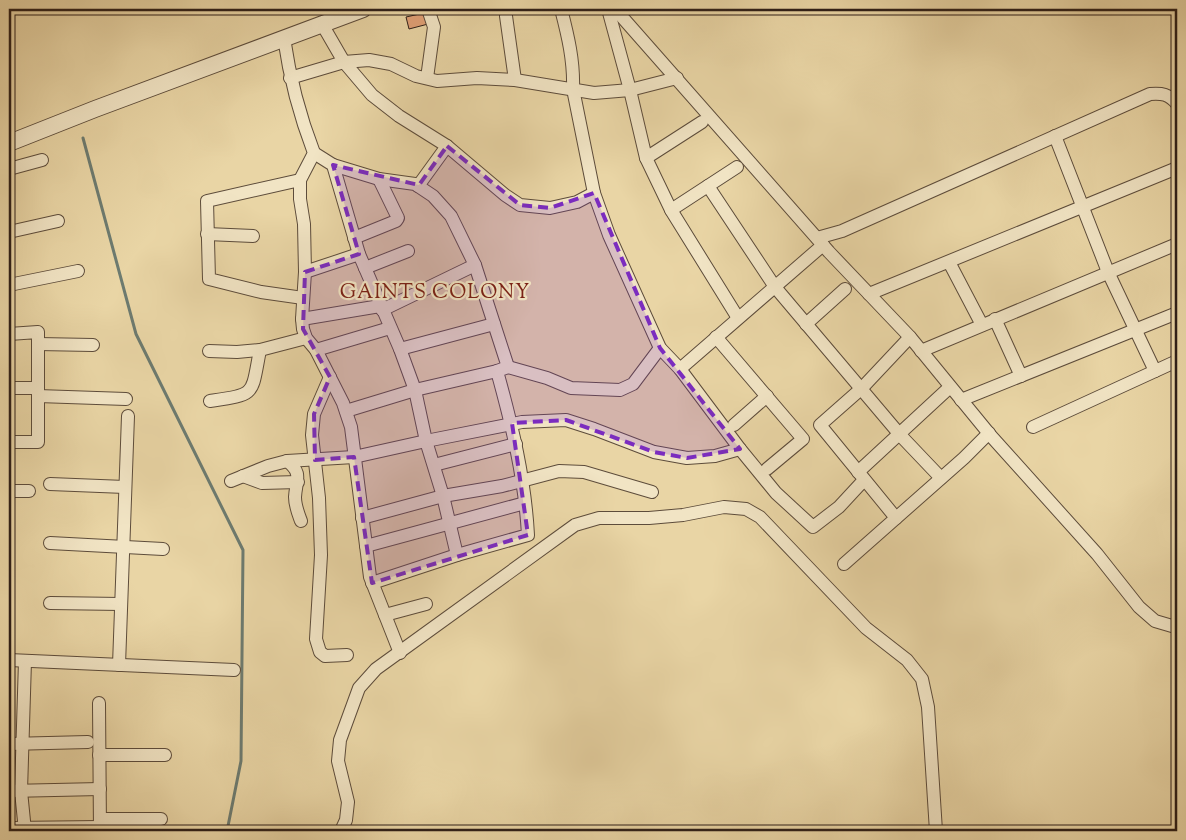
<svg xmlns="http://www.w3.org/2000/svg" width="1186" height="840" font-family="'Sorts Mill Goudy',serif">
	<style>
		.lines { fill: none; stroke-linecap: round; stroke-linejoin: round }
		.stream { stroke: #6d7b70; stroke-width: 3 }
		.building { fill: #e0a076; stroke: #2e1f18 }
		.minor-casing { stroke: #5d4c3b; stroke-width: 14 }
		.tertiary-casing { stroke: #5d4c3b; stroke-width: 18 }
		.minor { stroke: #f1e4c4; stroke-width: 12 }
		.tertiary { stroke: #f1e4c4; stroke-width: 16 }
		.marked { fill: #7b2cbf; fill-opacity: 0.2; stroke: #7b2cbf; stroke-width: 4; stroke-dasharray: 10 6; stroke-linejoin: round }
		.labels { text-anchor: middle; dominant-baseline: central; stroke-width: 4.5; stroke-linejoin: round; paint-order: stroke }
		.neighbourhood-label { font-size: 20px; letter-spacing: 1px; fill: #7a1f14; stroke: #f1e4c4 }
	</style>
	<rect width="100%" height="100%" fill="#e9d5a5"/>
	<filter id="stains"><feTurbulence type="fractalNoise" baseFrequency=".004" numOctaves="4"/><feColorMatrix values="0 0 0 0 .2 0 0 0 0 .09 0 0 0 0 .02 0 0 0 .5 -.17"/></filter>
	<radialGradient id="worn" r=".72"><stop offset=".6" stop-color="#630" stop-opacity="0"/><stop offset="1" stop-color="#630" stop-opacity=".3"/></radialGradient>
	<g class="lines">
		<polyline class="stream" points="83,138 136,334 243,550 241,761 227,831"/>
	</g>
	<polygon class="building" points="424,13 432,23 409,29 406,17"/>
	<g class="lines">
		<g class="minor-casing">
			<g id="minor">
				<path d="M561,9C568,36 574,61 573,89L594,193L609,235L660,348L680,369L740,449L776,493L813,527L839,507L864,480"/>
				<polyline points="608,9 630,90 646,158 671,210 738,318"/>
				<polyline points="615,9 829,252 910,337 991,436 1097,554 1139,607 1155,621 1172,626 1177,626"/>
				<polyline points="506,16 515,80"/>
				<polyline points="322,24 344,62 372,95 399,116 447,146 505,195 520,205 550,208 577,202 594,193"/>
				<path d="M284,38C290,80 299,114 314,153L300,180V199L304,224L305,272L302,319L303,329L306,338L316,350L343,403L351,427L370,577L400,653"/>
				<polyline points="290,78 344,62 369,60 391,64 416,76 437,81 477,78 515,80 594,93 630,90 677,78"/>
				<polyline points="427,78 434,27 428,9"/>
				<polyline points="1055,136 1108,272 1155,371"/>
				<polyline points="314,153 333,165 359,254 400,349 415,390 426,441 443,496 457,555"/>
				<polyline points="646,158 702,122"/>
				<path d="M333,165L379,179L415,184L433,196L451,216L475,265L508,367L497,371C512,425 525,479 528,535L457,555L372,583"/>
				<polyline points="9,169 42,160"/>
				<polyline points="300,180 207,201 209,279 261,292 303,298"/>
				<polyline points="418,186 447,146"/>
				<polyline points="708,186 775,287 901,436 941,478"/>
				<polyline points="671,210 737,167"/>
				<polyline points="9,232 58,221"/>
				<polyline points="207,234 253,236"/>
				<polyline points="354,238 396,221 398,218 379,179"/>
				<path d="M817,238L842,231L1150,94C1162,93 1169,94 1177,104"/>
				<polyline points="949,262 982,325"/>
				<polyline points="365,268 408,251"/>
				<polyline points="305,272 359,254"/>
				<polyline points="9,285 78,271"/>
				<polyline points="869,294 1177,168"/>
				<polyline points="382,310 475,265"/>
				<polyline points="302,319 380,306"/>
				<polyline points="995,319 1021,376"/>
				<polyline points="806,324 845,289"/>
				<polyline points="9,334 38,332 38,442 9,442"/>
				<polyline points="716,337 803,439 767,469"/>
				<polyline points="38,344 93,345"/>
				<polyline points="400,349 494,324"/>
				<polyline points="316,350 390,328"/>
				<polyline points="209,351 237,352 260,350 306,338"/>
				<polyline points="921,351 1177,244"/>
				<polyline points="508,367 547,378 571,388 620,390 633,384 660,348"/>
				<polyline points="680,369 823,245"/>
				<polyline points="330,377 314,414 312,435 319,498 321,555 316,639 320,652 325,656 347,655"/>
				<polyline points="9,388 38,388"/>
				<polyline points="38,396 126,399"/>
				<polyline points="961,400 1177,313"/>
				<path d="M210,401C257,394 251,396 260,350"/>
				<polyline points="346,411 415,390 497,371"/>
				<polyline points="734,425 767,396"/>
				<polyline points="1033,427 1177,361"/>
				<path d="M287,461C303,473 296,480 295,497C295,506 298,513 301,521"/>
				<polyline points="434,465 516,444"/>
				<polyline points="858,472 950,387"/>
				<polyline points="243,476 262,483 298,482"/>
				<polyline points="231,481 268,466 287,461 354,457 426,441 522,422 566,420 594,429 654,452 687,458 715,456 740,449"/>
				<polyline points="50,484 125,487"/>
				<polyline points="9,491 29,491"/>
				<polyline points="362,518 443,496 502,486 559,471 584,472 652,492"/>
				<polyline points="896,518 820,425 862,388 910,337"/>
				<polyline points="50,543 163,549"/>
				<polyline points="366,546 525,503"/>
				<polyline points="844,564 964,458 989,433"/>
				<polyline points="50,603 121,604"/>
				<polyline points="385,615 426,604"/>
				<polyline points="9,660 234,670"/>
				<polyline points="119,665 128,416"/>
				<polyline points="99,703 100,831"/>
				<polyline points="9,744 88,742"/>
				<polyline points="99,755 165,755"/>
				<polyline points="9,791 100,789"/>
				<polyline points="100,819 161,819"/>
				<polyline points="9,828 100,827"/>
				<polyline points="25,831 21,791 25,661"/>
				<polyline points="341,831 346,820 348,802 338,761 340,740 359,688 376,669 575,525 599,518 649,518 683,515 724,507 746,509 760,517 866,628 907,660 922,679 928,707 936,831"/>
			</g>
		</g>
		<g class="tertiary-casing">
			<polyline id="tertiary" points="9,143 95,109 363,9"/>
		</g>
		<use href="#minor" class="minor"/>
		<use href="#tertiary" class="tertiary"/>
	</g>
	<path class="marked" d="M447,146L520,205L550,208L594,193L660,348L740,449L687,458L654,452L566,420L512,423L528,535L372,583L354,457L315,460L314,414L330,377L303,329L305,272L359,254L333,165L419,185Z"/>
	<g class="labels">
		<g class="neighbourhood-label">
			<text x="435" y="293">GAINTS COLONY</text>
		</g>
	</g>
	<rect width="1186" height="840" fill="none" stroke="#e9d5a5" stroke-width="30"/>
	<rect x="10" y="10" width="1166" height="820" fill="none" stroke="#2e1f18" stroke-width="2.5"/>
	<rect x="15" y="15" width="1156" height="810" fill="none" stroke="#2e1f18"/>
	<rect width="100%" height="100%" filter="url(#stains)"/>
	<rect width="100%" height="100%" fill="url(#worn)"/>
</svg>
